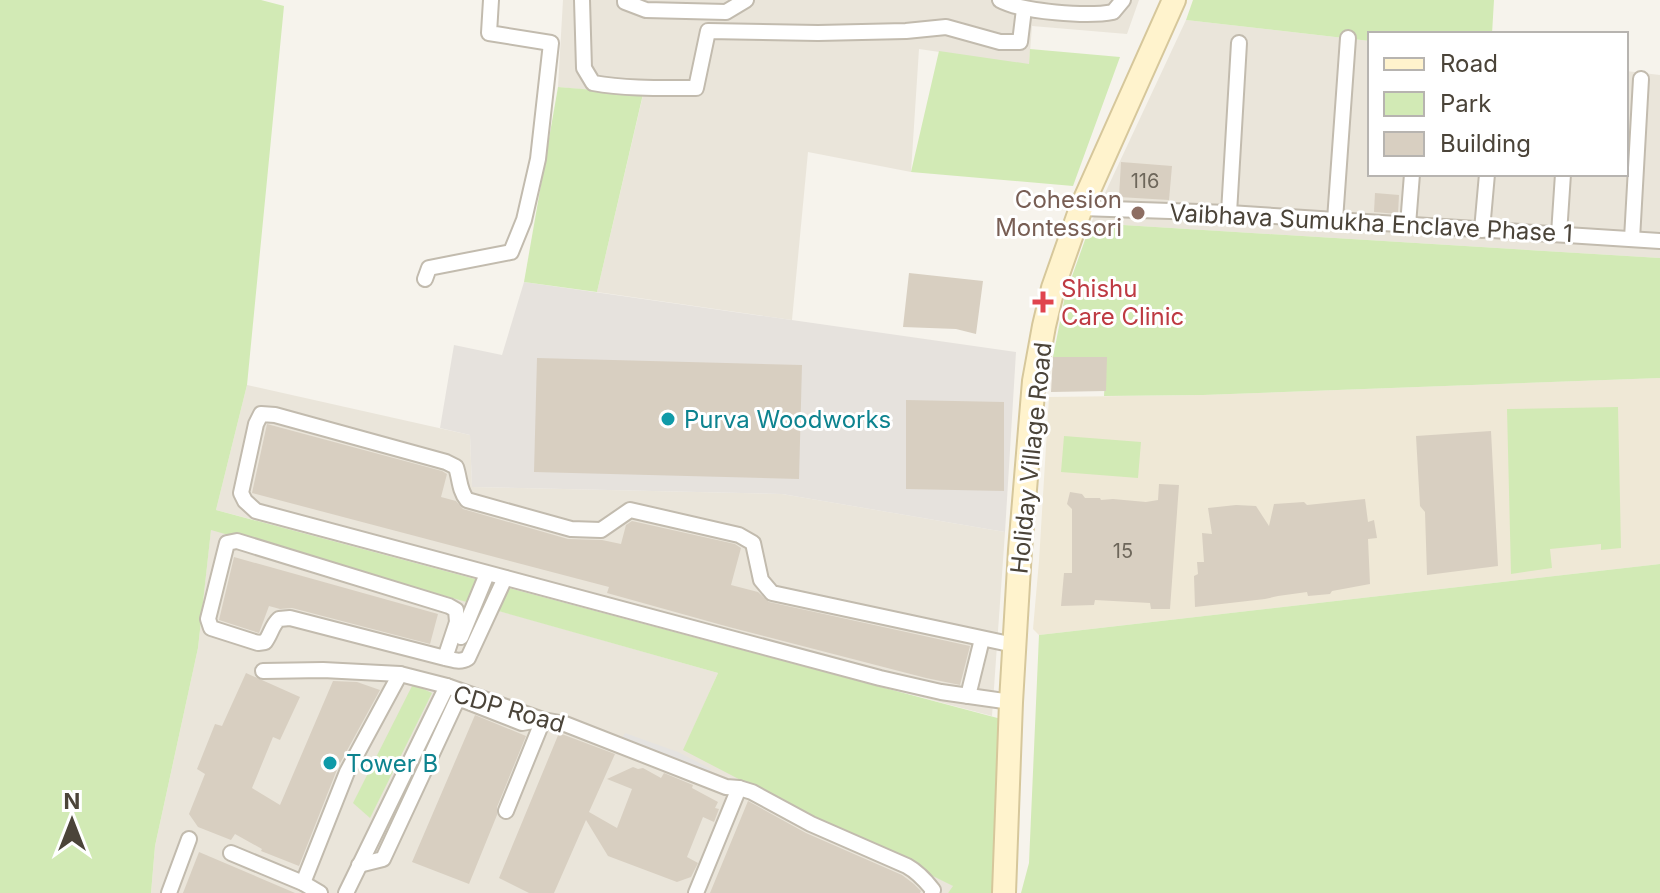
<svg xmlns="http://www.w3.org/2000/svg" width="1660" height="893" font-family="Inter,sans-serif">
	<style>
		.residential { fill: #eae5da }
		.industrial { fill: #e6e2dd }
		.education { fill: #efe8d6 }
		.green { fill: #d2eab5 }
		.parking { fill: #e5e3e0 }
		.building { fill: #d8cfc1 }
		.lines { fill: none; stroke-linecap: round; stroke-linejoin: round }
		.street-casing { stroke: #c2bbae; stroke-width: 18 }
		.secondary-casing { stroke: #d6c79b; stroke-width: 26 }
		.street { stroke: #fff; stroke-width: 14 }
		.secondary { stroke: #fff3cd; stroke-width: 22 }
		.education-dot { fill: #8d6e63; stroke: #fff; stroke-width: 3 }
		.health-dot { fill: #e0444e; stroke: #fff; stroke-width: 3 }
		.culture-dot { fill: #0f9aa8; stroke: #fff; stroke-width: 3 }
		.labels { text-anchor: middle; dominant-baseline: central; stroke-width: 6; stroke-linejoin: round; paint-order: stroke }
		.number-label { font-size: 20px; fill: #6e675b }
		.education-label { font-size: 24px; fill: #785e54; stroke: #fff; text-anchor: end }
		.street-label { font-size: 24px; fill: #4b4439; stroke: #fff }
		.health-label { font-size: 24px; fill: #be3a42; stroke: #fff; text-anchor: start }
		.culture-label { font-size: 24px; fill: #0d838f; stroke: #fff; text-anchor: start }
	</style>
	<rect width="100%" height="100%" fill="#f6f3ec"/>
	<g class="residential">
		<polygon points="563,0 1139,0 1127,34 1032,26 1029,65 919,49 911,172 808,152 792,320 597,292 643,95 558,87"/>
		<polygon points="1186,20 1370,41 1370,174 1626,174 1626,71 1660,75 1660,258 1091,223"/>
		<polygon points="247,385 470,435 472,487 782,494 1005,532 992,716 216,510"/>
		<polygon points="211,529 718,673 684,749 954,886 948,893 151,893 155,846 198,648"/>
	</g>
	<polygon class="industrial" points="524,282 1016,352 1005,532 782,494 472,487 470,435 440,428 454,345 502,355"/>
	<polygon class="education" points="1660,378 1660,564 1039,635 1033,629 1039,561 1049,397 1203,395"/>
	<g class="green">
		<polygon points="0,0 261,0 284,6 247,385 216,510 1005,720 1005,893 948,893 953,886 775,798 683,750 718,673 211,530 198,648 155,846 151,893 0,893"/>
		<polygon points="1193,0 1494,0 1492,34 1370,34 1370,41 1186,20"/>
		<polygon points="1030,49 1120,57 1073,186 911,172 939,51 1029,64"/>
		<polygon points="558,87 643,94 597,292 524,282"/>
		<polygon points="1091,223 1660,258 1660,378 1203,395 1104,396 1106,357 1053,357 1065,296"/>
		<polygon points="1618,407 1621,548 1601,550 1601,544 1550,549 1552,568 1511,574 1507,409"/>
		<polygon points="1064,436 1141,442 1138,478 1061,472"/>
		<polygon points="1660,564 1660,893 1021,893 1029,863 1039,635"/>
		<polygon points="413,684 432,693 370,818 353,803"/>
	</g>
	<polygon class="parking" points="625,733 678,752 711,769 706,777 619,744"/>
	<g class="building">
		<polygon points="1121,162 1172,166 1169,200 1119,197"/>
		<polygon points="1375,193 1399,195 1398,214 1374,212"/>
		<polygon points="909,273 983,281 976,334 956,329 903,327"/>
		<polygon points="1053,357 1107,357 1106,391 1051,392"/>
		<polygon points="537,358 802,365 799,479 534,472"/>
		<polygon points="906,400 1004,402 1004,491 906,489"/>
		<polygon points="267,424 442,471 447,474 441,497 456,501 463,509 568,539 602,540 621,544 626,525 632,521 735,544 741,548 731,585 758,592 769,602 970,646 960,685 926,678 729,627 607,593 609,587 252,493"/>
		<polygon points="1491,431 1498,566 1427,575 1425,512 1420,506 1416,436"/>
		<polygon points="1159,484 1179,485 1170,609 1151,609 1150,603 1095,600 1094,605 1061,606 1064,573 1072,573 1072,509 1067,504 1070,492 1082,494 1085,498 1100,498 1101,500 1113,499 1146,502 1158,500"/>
		<polygon points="1365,499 1368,522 1374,520 1377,538 1368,539 1370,584 1332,591 1330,594 1308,596 1307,592 1278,596 1265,599 1195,607 1194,576 1198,574 1197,562 1204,562 1202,533 1212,534 1208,508 1236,505 1256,506 1269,526 1274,504 1304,502 1307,505"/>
		<polygon points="234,557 438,614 430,644 292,608 280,609 269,606 259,633 219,620"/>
		<polygon points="246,673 300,697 280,740 273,737 252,788 280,805 333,681 357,682 380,690 338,767 299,866 261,851 262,849 235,834 231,840 198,827 189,814 205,774 197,769 215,724 222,726"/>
		<polygon points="475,715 526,736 497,807 497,815 469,884 412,862"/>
		<polygon points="559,733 615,754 589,812 617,828 632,789 607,779 633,767 638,769 643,768 661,778 664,773 693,785 692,788 718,802 715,808 719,809 714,822 703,817 687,857 698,863 691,877 677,882 608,856 586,820 554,893 529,893 499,878"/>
		<polygon points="748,801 806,833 902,875 914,884 921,891 920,893 710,893"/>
		<polygon points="199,852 295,893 183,893"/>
	</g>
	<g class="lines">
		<g class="street-casing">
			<g id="street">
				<path d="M582,0L584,68L593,83C627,89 662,88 696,88L708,31L818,33L906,31L946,27L1000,42H1020L1024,9"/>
				<polyline points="625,0 625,2 646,10 726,12 746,0"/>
				<path d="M1000,0C1022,12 1088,17 1113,12L1123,0"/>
				<polyline points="1081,208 1229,213 1660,241"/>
				<polyline points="1229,213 1239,43"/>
				<polyline points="1335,220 1348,38"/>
				<polyline points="1408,225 1412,174"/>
				<polyline points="1482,230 1487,174"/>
				<polyline points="1559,234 1563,174"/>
				<polyline points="1632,239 1641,79"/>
				<polyline points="425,279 429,268 511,252 524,220 538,159 551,43 489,33 491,0"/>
				<polyline points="461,637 487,574"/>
				<path d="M445,658L457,622L456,610L449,606L237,541L227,543L208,619L211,628L258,643L265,642C271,634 272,625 279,619L290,618L445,658C454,660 460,663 468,658L505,578"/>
				<polyline points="263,671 323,670 400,674"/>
				<polyline points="968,696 982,639"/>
				<path d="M1011,702L941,692L880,678L256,511L245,501L241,493L256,424L261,414L275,415L446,462L456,467C460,479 459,490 467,500L571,529L601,530L630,510L739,535L753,543L761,580L772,593L1014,645"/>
				<polyline points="506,811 543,720"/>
				<polyline points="231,853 303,883 320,893"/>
				<polyline points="359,865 383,859 458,698 522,723 539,720"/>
				<polyline points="303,883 347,772 400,674 447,686"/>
				<polyline points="169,893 189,839"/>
				<path d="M346,893L447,686L543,720L565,724L726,787L739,788L752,792L811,824L907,866C918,872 925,880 933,890L932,893"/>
				<polyline points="696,893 739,788"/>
			</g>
		</g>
		<g class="secondary-casing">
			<polyline id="secondary" points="1004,893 1011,702 1020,550 1034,381 1044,326 1053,288 1081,208 1174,0"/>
		</g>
		<use href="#street" class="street"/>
		<use href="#secondary" class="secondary"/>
	</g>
	<circle class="education-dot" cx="1138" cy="213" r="8"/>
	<path class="health-dot" d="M1039 290h8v8h8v8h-8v8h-8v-8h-8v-8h8z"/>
	<g class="culture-dot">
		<circle cx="668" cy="419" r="8"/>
		<circle cx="330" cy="763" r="8"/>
	</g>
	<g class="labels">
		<g class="number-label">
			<text x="1145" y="181">116</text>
			<text x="1123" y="551">15</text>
		</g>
		<g class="education-label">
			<text x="1122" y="199">Cohesion<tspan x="1122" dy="28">Montessori</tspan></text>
		</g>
		<g class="street-label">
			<text transform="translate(1371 223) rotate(3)">Vaibhava Sumukha Enclave Phase 1</text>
			<text transform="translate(1031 458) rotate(-84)">Holiday Village Road</text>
			<text transform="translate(509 709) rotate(16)">CDP Road</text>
		</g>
		<g class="health-label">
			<text x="1061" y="288">Shishu<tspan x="1061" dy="28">Care Clinic</tspan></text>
		</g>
		<g class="culture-label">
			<text x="684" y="419">Purva Woodworks</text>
			<text x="346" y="763">Tower B</text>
		</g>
	</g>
	<rect x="1368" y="32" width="260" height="144" fill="#ffffff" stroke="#b7b4b0" stroke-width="2"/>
	<rect x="1384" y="58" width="40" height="12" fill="#fff3cd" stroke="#b7b4b0" stroke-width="2"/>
	<text x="1440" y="72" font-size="24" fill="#4b4439">Road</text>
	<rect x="1384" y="92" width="40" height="24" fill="#d2eab5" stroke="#b7b4b0" stroke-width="2"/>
	<text x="1440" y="112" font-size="24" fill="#4b4439">Park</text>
	<rect x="1384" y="132" width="40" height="24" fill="#d8cfc1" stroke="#b7b4b0" stroke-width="2"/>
	<text x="1440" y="152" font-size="24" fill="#4b4439">Building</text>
	<g transform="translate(72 821)" stroke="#ffffff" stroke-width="6" paint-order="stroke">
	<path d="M0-6L14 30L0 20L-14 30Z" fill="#4b4439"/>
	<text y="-12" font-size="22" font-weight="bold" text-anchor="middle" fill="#4b4439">N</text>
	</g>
</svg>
